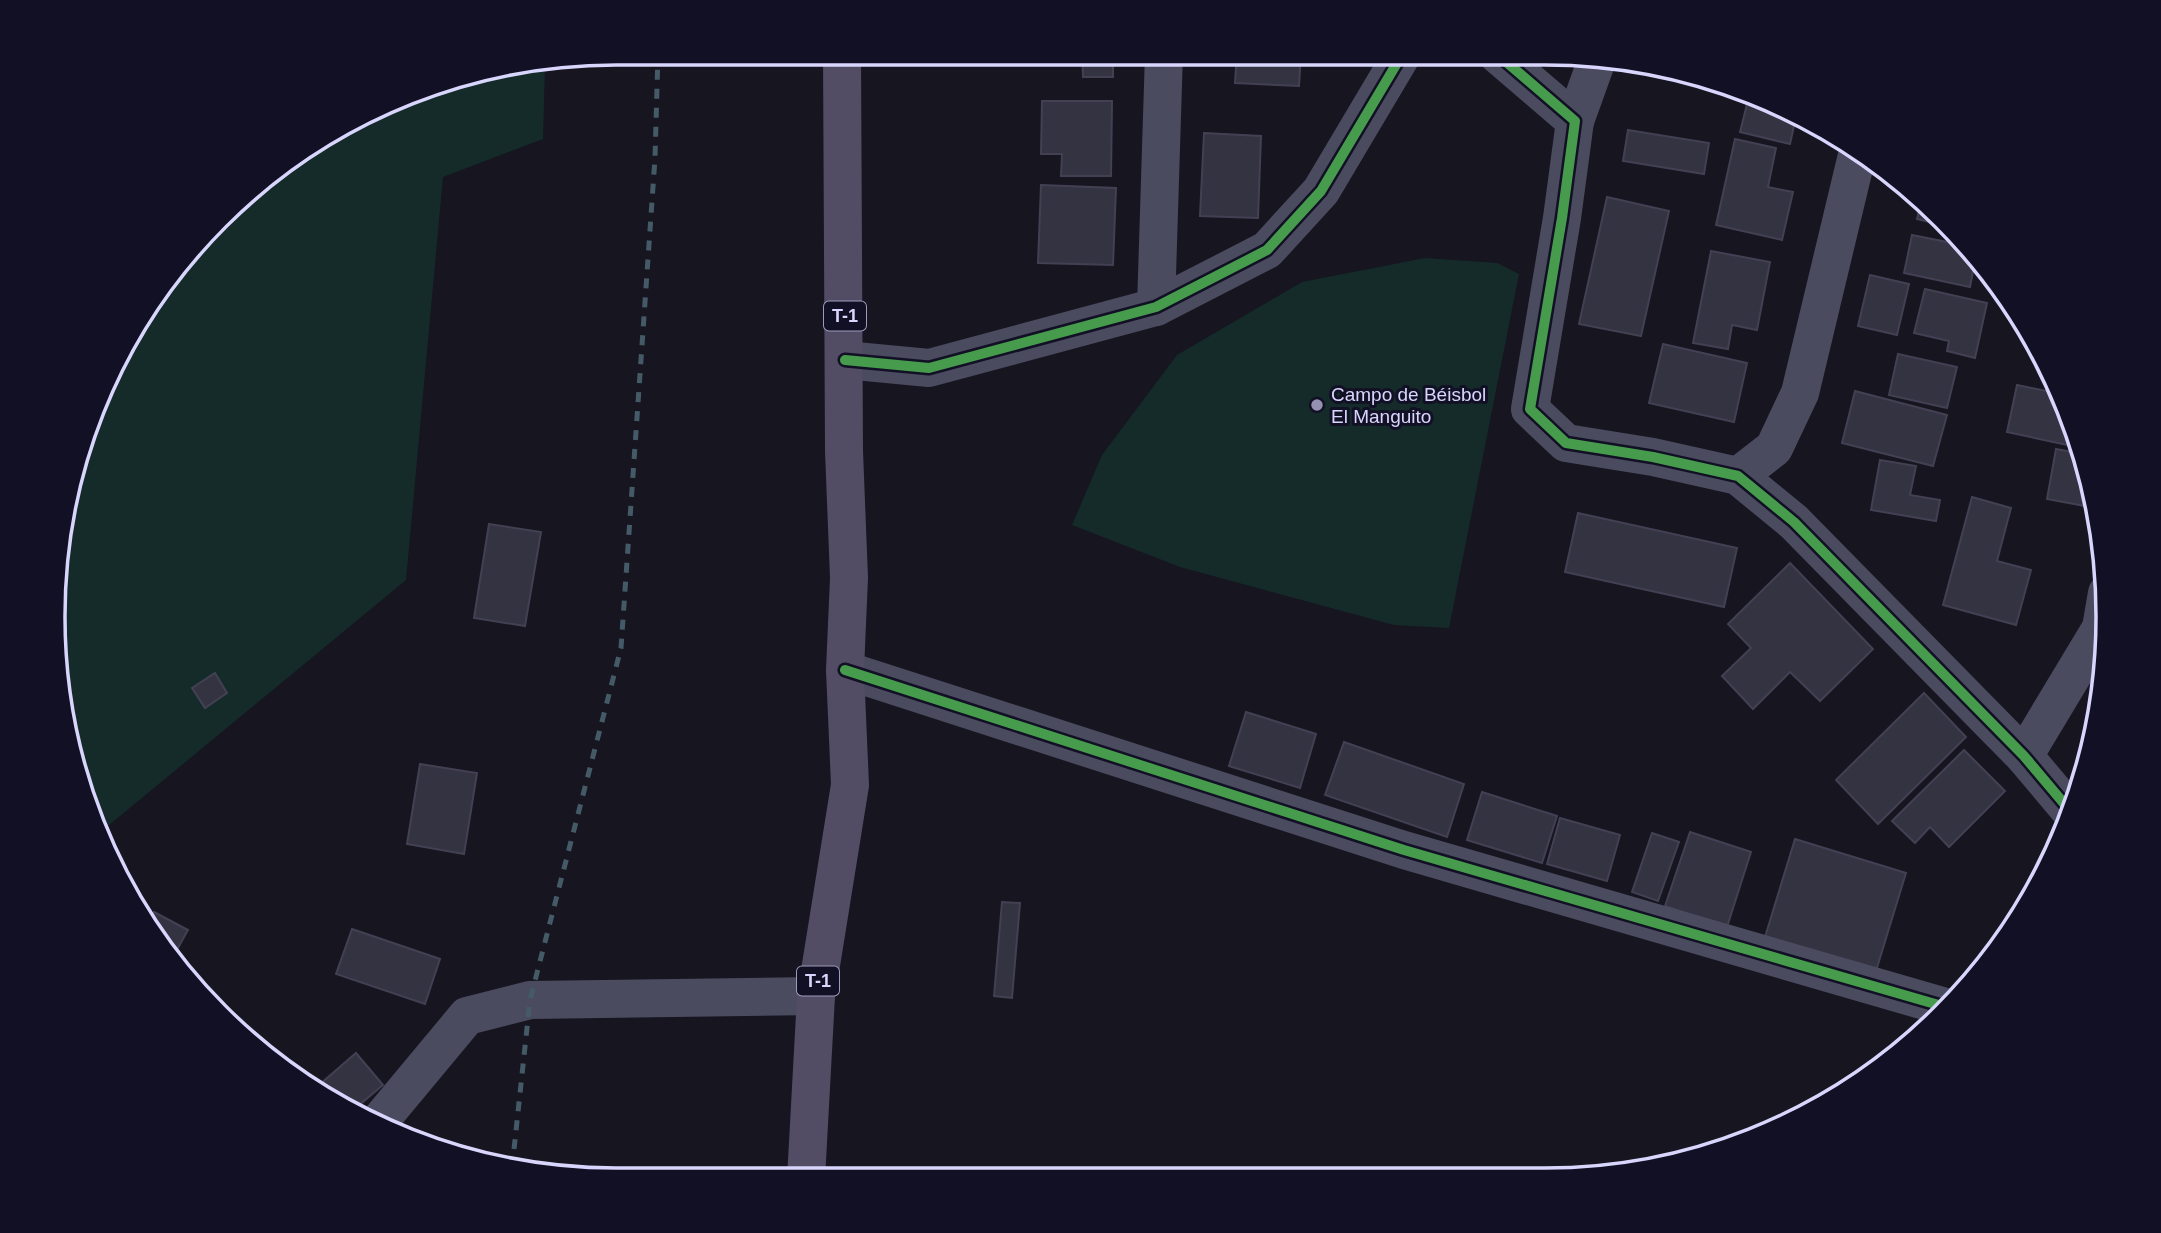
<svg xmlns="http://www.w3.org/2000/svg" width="2161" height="1233" font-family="Arial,sans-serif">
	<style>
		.green { fill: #142b2a }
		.building { fill: #343342; stroke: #434053; stroke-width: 2 }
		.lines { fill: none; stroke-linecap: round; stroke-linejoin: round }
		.minor { stroke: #4b4b60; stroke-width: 38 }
		.major { stroke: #524c65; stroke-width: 38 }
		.rail { stroke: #445b67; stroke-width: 5; stroke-dasharray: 10 9; stroke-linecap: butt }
		.cycleway-casing { stroke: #121025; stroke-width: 15 }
		.cycleway { stroke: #469c4c; stroke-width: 10 }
		.poi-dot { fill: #9492b0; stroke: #121025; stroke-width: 2.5 }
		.labels { text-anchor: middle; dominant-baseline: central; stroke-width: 6; stroke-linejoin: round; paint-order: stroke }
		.shield { fill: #121025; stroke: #9d9bbc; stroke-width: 2 }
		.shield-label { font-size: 18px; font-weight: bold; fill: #d8d6fd }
		.poi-label { font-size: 19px; fill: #d8d6fd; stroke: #121025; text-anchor: start }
		.rim { fill: none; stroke: #d8d6fd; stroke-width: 3.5 }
	</style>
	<rect width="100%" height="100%" fill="#161520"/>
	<g class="green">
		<polygon points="545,64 543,139 443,177 406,580 97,835 54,653 72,470 148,303 273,169 436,82"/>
		<polygon points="1425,258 1497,263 1519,274 1449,628 1394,625 1180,567 1072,525 1102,455 1177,355 1302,282"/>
	</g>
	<g class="building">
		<polygon points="1082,53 1113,53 1113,77 1083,77"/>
		<polygon points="1237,53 1301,53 1299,86 1235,83"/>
		<polygon points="1749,96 1805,119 1796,117 1790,144 1740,132"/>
		<polygon points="1042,101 1112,101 1111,176 1061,176 1062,154 1041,154"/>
		<polygon points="1628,130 1709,143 1704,174 1623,161"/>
		<polygon points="1204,133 1261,136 1258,218 1200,216"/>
		<polygon points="1735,139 1776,148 1768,187 1793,192 1782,240 1716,225"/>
		<polygon points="1041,185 1116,188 1113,265 1038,263"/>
		<polygon points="1607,197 1669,211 1641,336 1579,324"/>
		<polygon points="1922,198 1949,227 1917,219"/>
		<polygon points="1912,235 1967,246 1976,256 1970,287 1904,273"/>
		<polygon points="1711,251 1770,262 1757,330 1732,325 1728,349 1693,343"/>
		<polygon points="1870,275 1909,284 1897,335 1858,326"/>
		<polygon points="1925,289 1987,303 1975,358 1947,351 1949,341 1914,333"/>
		<polygon points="1663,344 1747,363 1734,422 1649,403"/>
		<polygon points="1898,354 1957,367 1947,408 1889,395"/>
		<polygon points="2017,385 2061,394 2081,448 2007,432"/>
		<polygon points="1855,391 1947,415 1933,466 1842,443"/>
		<polygon points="2056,449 2083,454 2089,471 2095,508 2047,499"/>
		<polygon points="1880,460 1916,466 1910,495 1940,500 1936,521 1871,510"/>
		<polygon points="1972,497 2011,508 1997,561 2031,570 2016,625 1943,605"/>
		<polygon points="1578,513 1737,548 1724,607 1565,572"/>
		<polygon points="489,524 541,532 525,626 474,618"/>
		<polygon points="1790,563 1873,649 1820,701 1790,672 1753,709 1722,676 1751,648 1728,624"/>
		<polygon points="215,673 227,693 205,708 192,688"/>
		<polygon points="1924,693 1966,737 1878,824 1836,780"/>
		<polygon points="1246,712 1316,734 1300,788 1229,766"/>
		<polygon points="1344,742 1464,784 1447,837 1325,795"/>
		<polygon points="1964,750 2005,791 1949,847 1930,827 1915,843 1892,821"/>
		<polygon points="420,764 477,773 464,854 407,844"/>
		<polygon points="1482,792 1557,816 1542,863 1467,840"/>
		<polygon points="1560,818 1620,835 1607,881 1547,864"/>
		<polygon points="1690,832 1751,852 1727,927 1665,906"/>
		<polygon points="1652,833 1679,842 1658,901 1632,892"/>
		<polygon points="1795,839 1906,873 1876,971 1765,937"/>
		<polygon points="2042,878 2033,899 2029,904 2022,897"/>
		<polygon points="1002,902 1020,903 1012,998 994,996"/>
		<polygon points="154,912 188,930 173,957 150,920"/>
		<polygon points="352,929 440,959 425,1004 336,974"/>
		<polygon points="356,1053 383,1085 351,1112 338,1106 320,1084"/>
	</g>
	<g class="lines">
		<g class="minor">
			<polyline points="1497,54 1575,121 1562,218 1530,409 1566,443 1653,457 1738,476 1794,522 2024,756 2072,813"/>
			<polyline points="1575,121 1598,57"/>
			<polyline points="1156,307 1164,53"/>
			<polyline points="845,360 929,368 1156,307 1267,250 1321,191 1403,53"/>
			<polyline points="1738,476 1774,448 1800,393 1858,151"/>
			<polyline points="845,670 1404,850 1949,1008"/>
			<polyline points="2024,756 2101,628 2107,593"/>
			<polyline points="378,1123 467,1016 530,1000 816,996"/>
		</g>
		<polyline class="major" points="806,1179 816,996 850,785 845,670 849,578 844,451 842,53"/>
		<polyline class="rail" points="512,1168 530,1000 621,648 655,158 658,53"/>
		<g class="cycleway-casing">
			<g id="cycleway">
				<polyline points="1497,54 1575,121 1562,218 1530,409 1566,443 1653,457 1738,476 1794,522 2024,756 2072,813"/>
				<polyline points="845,360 929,368 1156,307 1267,250 1321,191 1403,53"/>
				<polyline points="845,670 1404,850 1949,1008"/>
			</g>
		</g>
		<use href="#cycleway" class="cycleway"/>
	</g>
	<circle class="poi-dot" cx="1317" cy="405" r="7"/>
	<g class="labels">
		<g class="shield">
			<rect x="824" y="301.5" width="42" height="29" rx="5"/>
			<rect x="797" y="966.5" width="42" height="29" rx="5"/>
		</g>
		<g class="shield-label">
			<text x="845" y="316">T-1</text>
			<text x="818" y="981">T-1</text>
		</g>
		<g class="poi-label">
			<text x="1331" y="394">Campo de Béisbol<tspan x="1331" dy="22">El Manguito</tspan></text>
		</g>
	</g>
	<path d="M0 0H2161V1233H0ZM616 65H1545A551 551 0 0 1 2096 616V617A551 551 0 0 1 1545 1168H616A551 551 0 0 1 65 617V616A551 551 0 0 1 616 65Z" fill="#121025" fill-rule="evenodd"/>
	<path class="rim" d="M616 65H1545A551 551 0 0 1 2096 616V617A551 551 0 0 1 1545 1168H616A551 551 0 0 1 65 617V616A551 551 0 0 1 616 65Z"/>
</svg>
